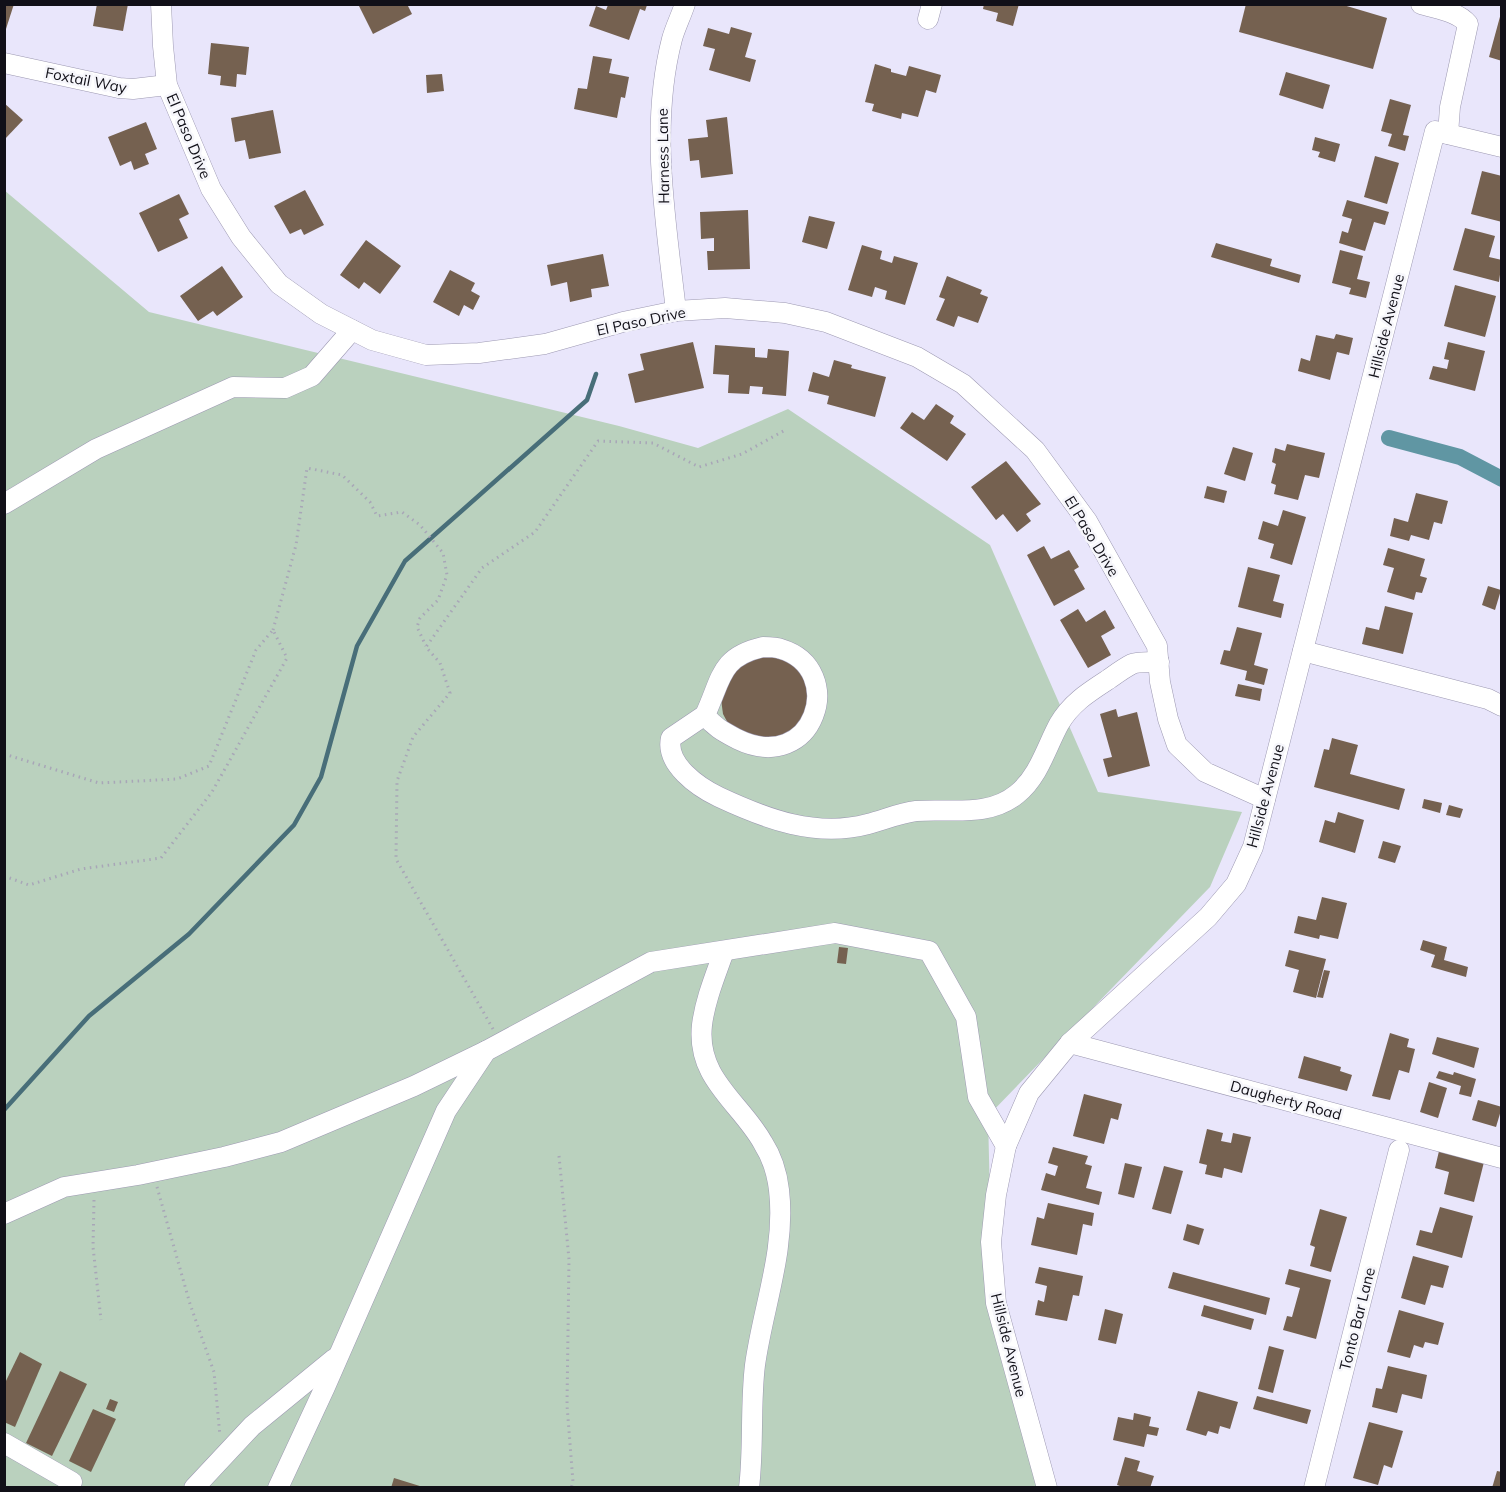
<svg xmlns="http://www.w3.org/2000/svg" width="1506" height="1492" font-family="Mulish,sans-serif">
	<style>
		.green { fill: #bad1be }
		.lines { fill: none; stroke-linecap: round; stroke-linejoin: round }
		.stream { stroke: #486e79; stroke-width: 4.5 }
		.canal { stroke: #6096a3; stroke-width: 16 }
		.building { fill: #756150 }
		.minor-casing { stroke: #9d99b2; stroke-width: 21 }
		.path { stroke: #a8a6b7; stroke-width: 3; stroke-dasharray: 1.5 4.5; stroke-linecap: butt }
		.minor { stroke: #fff; stroke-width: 20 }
		.labels { text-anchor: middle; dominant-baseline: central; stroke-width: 5; stroke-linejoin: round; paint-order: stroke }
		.street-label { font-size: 15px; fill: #111018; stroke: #f6f6fb }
	</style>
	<rect width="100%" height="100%" fill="#e9e6fb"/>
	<polygon class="green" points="4,190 149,312 619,426 698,448 788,409 990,545 1098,792 1242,812 1210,887 988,1116 991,1242 1047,1487 5,1487"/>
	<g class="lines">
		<polyline class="stream" points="4,1110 89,1016 189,934 294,825 321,777 357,646 405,561 587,400 596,374"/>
		<polyline class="canal" points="1389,438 1460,457 1502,479"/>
	</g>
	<g class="building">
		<polygon points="4,4 14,4 5,32 4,32"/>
		<polygon points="97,4 128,4 123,31 93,26"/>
		<polygon points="358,4 407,4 412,14 373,34"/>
		<polygon points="984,4 1019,4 1013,26 996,21 998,13 983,9"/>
		<polygon points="1246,4 1340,4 1387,18 1373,69 1239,32"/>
		<polygon points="608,5 647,5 645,11 640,9 629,40 589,26 596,6 606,10"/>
		<polygon points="1501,13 1502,13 1502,61 1489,57"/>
		<polygon points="731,27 752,33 745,57 756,60 750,82 709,70 715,49 703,46 708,28 729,34"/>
		<polygon points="211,43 249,47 246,75 237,74 236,87 220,85 221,76 208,74"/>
		<polygon points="593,56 612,59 609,73 629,77 625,98 621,97 617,118 574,109 578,88 587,89"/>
		<polygon points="875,64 891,69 891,72 906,76 909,66 941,75 936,93 926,90 918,117 902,113 901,119 872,111 874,104 865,102"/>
		<polygon points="1286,72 1330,85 1323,109 1279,95"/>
		<polygon points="442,74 444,91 427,93 426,75"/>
		<polygon points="1390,99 1411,105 1403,135 1409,136 1405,151 1388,146 1392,134 1381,131"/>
		<polygon points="4,103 23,120 4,140"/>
		<polygon points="273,110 281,153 249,159 245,140 235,142 231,118"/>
		<polygon points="727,117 733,174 701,178 699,160 690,161 688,139 708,137 706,120"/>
		<polygon points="146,122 157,149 145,154 149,164 134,170 131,161 120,166 108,137"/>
		<polygon points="1315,137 1340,144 1335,162 1318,157 1320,152 1312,150"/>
		<polygon points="1375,156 1399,163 1387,204 1364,197"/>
		<polygon points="1482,171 1502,176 1502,222 1471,214"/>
		<polygon points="305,190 324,225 304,235 301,229 290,234 274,206"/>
		<polygon points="179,194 189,214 179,219 188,238 158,252 139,213"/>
		<polygon points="1347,200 1389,212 1385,225 1374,222 1365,251 1339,243 1342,231 1348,233 1352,219 1342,216"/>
		<polygon points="748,210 750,269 708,270 707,251 714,251 714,238 701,239 700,212"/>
		<polygon points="809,216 835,222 827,249 802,242"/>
		<polygon points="1465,228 1495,236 1489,257 1502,260 1499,282 1453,270"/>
		<polygon points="366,240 401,266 380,294 364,282 359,289 340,275"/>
		<polygon points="1216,243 1272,259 1270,266 1301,275 1299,283 1211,257"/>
		<polygon points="862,245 882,251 880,259 892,263 894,256 918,263 905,305 885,299 887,291 875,287 872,297 848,290"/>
		<polygon points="1340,250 1363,256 1357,279 1370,282 1366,298 1349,294 1351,288 1332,283"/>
		<polygon points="603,254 609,286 591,289 592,297 570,302 567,282 551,286 547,265"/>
		<polygon points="222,266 243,297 217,316 213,311 198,321 180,296"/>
		<polygon points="450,270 475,283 471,291 480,296 473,310 464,305 459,316 433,302"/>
		<polygon points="947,276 982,290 980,294 988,297 978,323 958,316 954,327 936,320 945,299 939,297"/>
		<polygon points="1455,285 1496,296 1485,337 1444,326"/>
		<polygon points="1336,334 1353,338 1349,355 1337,352 1330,380 1298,371 1301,358 1310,361 1316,335 1334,339"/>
		<polygon points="693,342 704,388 635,403 628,374 644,370 640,354"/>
		<polygon points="1448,342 1485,351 1475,391 1429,379 1433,366 1447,369 1449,360 1444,359"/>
		<polygon points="715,345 755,348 755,357 767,358 768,349 789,351 786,396 762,394 763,387 750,386 749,394 728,393 729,375 713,374"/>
		<polygon points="834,360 852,365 851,368 886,377 875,417 827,404 829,396 808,391 813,372 829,377"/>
		<polygon points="936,404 954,416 950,423 966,434 947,461 900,428 912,412 924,420"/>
		<polygon points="1287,444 1325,453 1319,478 1305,475 1298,500 1274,494 1276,485 1271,483 1276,464 1272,462 1275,448 1285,451"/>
		<polygon points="1233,447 1253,453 1245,481 1224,474"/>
		<polygon points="1006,461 1041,504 1026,514 1031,521 1017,532 1003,514 996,520 971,487"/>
		<polygon points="1207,486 1227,491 1224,503 1204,498"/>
		<polygon points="1416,493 1448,501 1442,524 1434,522 1429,540 1411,535 1409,541 1390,536 1394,518 1408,522"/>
		<polygon points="1283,510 1306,517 1292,565 1270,558 1274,544 1258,539 1263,521 1278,526"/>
		<polygon points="1044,546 1051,559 1069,550 1079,567 1074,570 1085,589 1054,606 1027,555"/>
		<polygon points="1388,548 1425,559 1420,576 1427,578 1422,593 1416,592 1414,600 1387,592 1394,568 1383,565"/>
		<polygon points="1248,567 1280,575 1273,601 1284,604 1281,618 1238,607"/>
		<polygon points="1488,586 1501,590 1495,610 1482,605"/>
		<polygon points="1385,606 1413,613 1403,654 1362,644 1366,627 1379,630"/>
		<polygon points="1078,609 1086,622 1105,610 1115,628 1101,636 1111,655 1088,668 1060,620"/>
		<polygon points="1237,627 1262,633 1254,665 1268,669 1264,685 1245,680 1247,671 1220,664 1224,650 1230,651"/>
		<polygon points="756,655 786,658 806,678 811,692 806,720 771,743 730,727 723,714 721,699 730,670"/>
		<polygon points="1238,684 1262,689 1260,701 1235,696"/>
		<polygon points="1116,709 1118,717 1137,712 1150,766 1108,777 1103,759 1112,757 1100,714"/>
		<polygon points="1332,738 1358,745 1350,774 1405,789 1399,810 1314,787 1324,749 1329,750"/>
		<polygon points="1424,799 1442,803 1440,813 1422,808"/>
		<polygon points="1449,805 1463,809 1460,818 1446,815"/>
		<polygon points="1338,812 1364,820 1355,853 1319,842 1325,820 1335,823"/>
		<polygon points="1383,841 1401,846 1395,863 1378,858"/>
		<polygon points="1322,897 1347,903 1338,939 1320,935 1319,939 1294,933 1298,916 1316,920"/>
		<polygon points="1423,940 1447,947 1444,960 1468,967 1466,977 1431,967 1435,955 1420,950"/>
		<polygon points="839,947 848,948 846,964 837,963"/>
		<polygon points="1289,950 1326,959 1316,998 1293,992 1299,970 1285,966"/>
		<polygon points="1324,970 1330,971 1323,998 1317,997"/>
		<polygon points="1390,1033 1409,1039 1407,1047 1415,1049 1409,1073 1399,1070 1390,1100 1372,1096"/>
		<polygon points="1437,1037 1479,1048 1474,1068 1432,1054"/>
		<polygon points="1304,1056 1341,1067 1340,1071 1352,1075 1347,1091 1298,1078"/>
		<polygon points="1439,1071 1453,1075 1454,1072 1476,1079 1471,1097 1459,1094 1461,1086 1436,1078"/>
		<polygon points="1429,1082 1447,1088 1438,1118 1420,1112"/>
		<polygon points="1084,1094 1122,1104 1118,1120 1111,1118 1104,1144 1073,1136"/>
		<polygon points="1478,1100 1502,1107 1496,1127 1472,1120"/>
		<polygon points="1207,1129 1223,1133 1221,1141 1231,1143 1233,1133 1251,1137 1242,1173 1224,1168 1222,1178 1205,1174 1207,1165 1199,1163"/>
		<polygon points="1053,1147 1088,1156 1085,1164 1092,1166 1086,1188 1102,1192 1099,1205 1041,1190 1046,1173 1055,1176 1058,1166 1048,1163"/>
		<polygon points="1439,1151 1484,1162 1474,1202 1444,1194 1449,1172 1435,1168"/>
		<polygon points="1125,1163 1142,1167 1134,1198 1118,1194"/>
		<polygon points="1164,1166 1183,1171 1171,1214 1152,1209"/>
		<polygon points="1048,1203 1094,1213 1092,1226 1083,1224 1077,1255 1031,1245 1037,1217 1044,1219"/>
		<polygon points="1440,1207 1473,1216 1462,1258 1416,1245 1420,1230 1432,1233"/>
		<polygon points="1320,1209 1347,1217 1331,1272 1310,1266 1315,1247 1310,1245"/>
		<polygon points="1187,1224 1204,1229 1199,1245 1183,1240"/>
		<polygon points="1413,1256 1449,1266 1443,1288 1431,1285 1425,1305 1401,1298"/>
		<polygon points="1039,1267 1083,1276 1079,1296 1073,1295 1067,1321 1035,1315 1038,1300 1044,1302 1047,1286 1035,1283"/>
		<polygon points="1289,1269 1331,1280 1316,1339 1283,1330 1287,1316 1292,1317 1300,1288 1285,1284"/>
		<polygon points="1173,1272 1270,1298 1266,1315 1168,1288"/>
		<polygon points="1204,1305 1254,1319 1251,1330 1201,1316"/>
		<polygon points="1105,1309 1123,1314 1116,1344 1098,1340"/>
		<polygon points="1399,1310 1444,1323 1438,1345 1425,1342 1423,1348 1414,1345 1410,1358 1387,1352"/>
		<polygon points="1269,1346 1284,1350 1273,1393 1258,1389"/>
		<polygon points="20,1352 42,1364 15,1427 4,1422 4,1385"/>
		<polygon points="1388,1366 1427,1375 1422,1399 1402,1394 1397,1413 1372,1407 1376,1388 1382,1389"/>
		<polygon points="60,1371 87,1384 52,1456 26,1443"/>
		<polygon points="1198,1391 1238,1402 1230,1429 1220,1426 1218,1434 1208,1431 1206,1436 1186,1430"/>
		<polygon points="1257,1396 1311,1410 1307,1424 1253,1409"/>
		<polygon points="110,1399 118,1402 114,1412 106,1409"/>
		<polygon points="93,1409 116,1419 91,1472 69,1461"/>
		<polygon points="1134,1413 1151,1417 1149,1426 1159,1428 1157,1436 1147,1434 1144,1447 1113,1440 1118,1417 1133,1420"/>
		<polygon points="1369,1422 1403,1431 1392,1468 1384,1465 1378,1485 1353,1478"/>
		<polygon points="1125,1457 1140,1461 1137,1471 1154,1476 1150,1488 1126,1488 1117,1485"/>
		<polygon points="1497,1471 1502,1472 1502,1488 1492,1488"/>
		<polygon points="394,1478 423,1487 423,1488 391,1488"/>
	</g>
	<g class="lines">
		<g class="minor-casing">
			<g id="minor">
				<polyline points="161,4 163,46 167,85 211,189 241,237 279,284 321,314 372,340 426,355 479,353 545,344 623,322 676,311 725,308 785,313 826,322 917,357 963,384 1035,450 1087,521 1157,646 1160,682 1168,719 1177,745 1205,772 1265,799"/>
				<path d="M1421,4C1436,9 1457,11 1468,24L1450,107L1448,134"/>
				<polyline points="928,19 932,4"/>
				<polyline points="4,63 119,88 133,89 167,85"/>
				<path d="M676,311C666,221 649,128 672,39C675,28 681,16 685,4"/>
				<polyline points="4,504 96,449 233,387 285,388 312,376 352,330"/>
				<path d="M763,647C769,647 776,647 781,649C848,669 815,777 737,739C724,732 714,727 705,715C722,679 719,657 763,647Z"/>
				<polyline points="1303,651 1488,699 1502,706"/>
				<path d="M705,715L671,738C665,764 698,787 719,797C766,819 816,838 868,824C884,820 899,813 916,811C950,808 988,818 1017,794C1039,776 1046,748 1059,724C1071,703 1089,692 1109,679C1116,674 1124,668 1132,664C1139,661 1151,663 1159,662"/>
				<path d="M724,951C716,974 705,1000 702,1025C696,1079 741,1103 763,1143C772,1157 777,1173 779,1190C786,1250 763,1307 755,1365C750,1406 754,1447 749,1488"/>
				<polyline points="1070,1043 1502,1158"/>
				<polyline points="4,1214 64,1187 138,1175 224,1157 281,1142 414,1086 486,1051"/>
				<polyline points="4,1443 72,1482"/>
				<polyline points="194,1488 252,1426 334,1359"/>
				<polyline points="278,1488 325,1387 446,1111 486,1051 651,962 835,933 929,951 966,1017 978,1097 1006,1146"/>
				<polyline points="1047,1488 996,1303 991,1242 996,1195 1006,1146 1029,1093 1070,1043 1208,917 1236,884 1253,847 1435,131 1502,147"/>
				<polyline points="1314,1488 1399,1150"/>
			</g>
		</g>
		<g class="path">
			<polyline points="273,630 296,545 307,468 342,475 370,502 377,516 402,512 420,525 443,553 447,575 438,600 420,618 417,627 426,646"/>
			<polyline points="4,754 99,783 177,779 209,766 256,650 273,630 287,658 212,792 161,858 81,869 29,885 4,876"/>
			<polyline points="493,1029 396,859 397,781 413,737 450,693 440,663 426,647 482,568 535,532 598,441 653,443 699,467 742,454 787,429"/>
			<polyline points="559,1156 569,1259 567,1405 573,1482 571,1488"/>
			<polyline points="157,1187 190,1304 214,1372 220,1436"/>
			<polyline points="94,1200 93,1247 101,1320"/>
		</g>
		<use href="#minor" class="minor"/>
	</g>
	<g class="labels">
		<g class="street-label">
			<text transform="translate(86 80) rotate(11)">Foxtail Way</text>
			<text transform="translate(189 136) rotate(67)">El Paso Drive</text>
			<text transform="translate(663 156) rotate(-91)">Harness Lane</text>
			<text transform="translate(641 321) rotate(-12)">El Paso Drive</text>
			<text transform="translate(1386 326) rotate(-76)">Hillside Avenue</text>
			<text transform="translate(1092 536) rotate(59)">El Paso Drive</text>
			<text transform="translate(1265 796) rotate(-75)">Hillside Avenue</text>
			<text transform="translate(1286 1100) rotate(15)">Daugherty Road</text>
			<text transform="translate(1357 1319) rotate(-76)">Tonto Bar Lane</text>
			<text transform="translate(1009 1345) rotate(76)">Hillside Avenue</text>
		</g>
	</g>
	<rect width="1506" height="1492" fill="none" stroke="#111018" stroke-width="12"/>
</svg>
